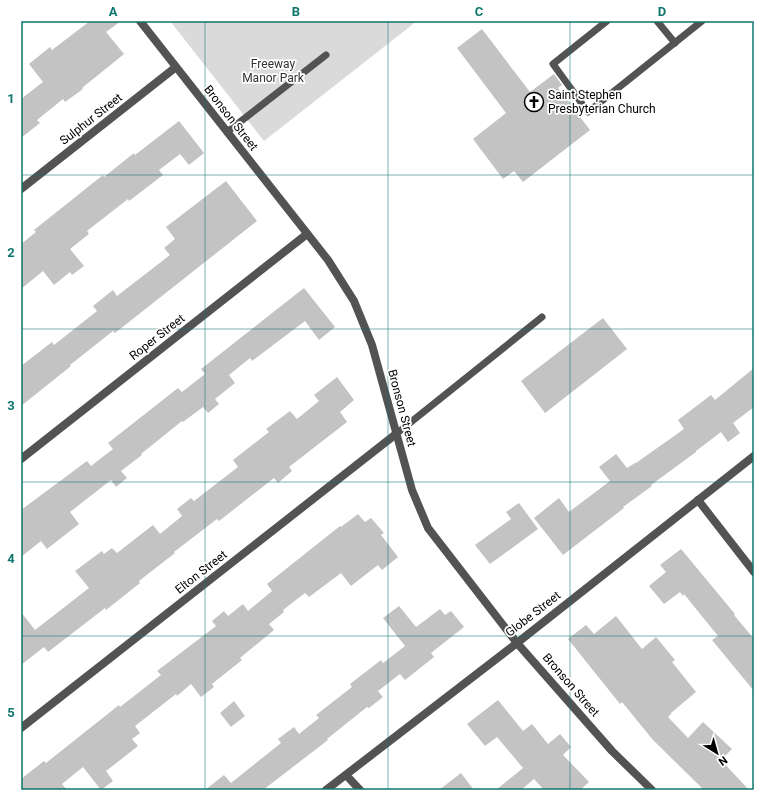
<svg xmlns="http://www.w3.org/2000/svg" width="775" height="811" font-family="Roboto,sans-serif">
	<style>
		.green { fill: #dadada }
		.building { fill: #c3c3c3 }
		.lines { fill: none; stroke-linecap: round; stroke-linejoin: round }
		.service { stroke: #535353; stroke-width: 7 }
		.minor { stroke: #535353; stroke-width: 8 }
		.grid { fill: none; stroke: #0f766e; stroke-width: 1; stroke-opacity: 0.55 }
		.labels { text-anchor: middle; dominant-baseline: central; stroke-width: 3.5; stroke-linejoin: round; paint-order: stroke }
		.park-label { font-size: 12px; fill: #313131; stroke: #fff }
		.poi-label { font-size: 12px; fill: #000; stroke: #fff; text-anchor: start }
		.street-label { font-size: 12px; fill: #000; stroke: #fff }
		.neatline { fill: none; stroke: #0f766e; stroke-width: 1.5 }
		.grid-label { font-size: 13px; text-anchor: middle; font-weight: bold; fill: #0f766e }
	</style>
	<rect width="100%" height="100%" fill="#fff"/>
	<polygon class="green" points="170,21 417,21 264,141"/>
	<g class="building">
		<polygon points="90,21 121,21 106,32 124,54 82,88 83,89 65,102 63,99 37,120 40,123 21,138 21,99 43,82 29,64 50,47 52,50"/>
		<polygon points="482,29 530,92 554,74 562,85 558,88 590,130 523,182 514,171 503,179 473,139 506,113 457,48"/>
		<polygon points="179,121 204,153 189,165 180,154 159,170 163,175 129,201 128,199 87,231 89,234 70,249 84,266 72,275 70,272 54,285 43,271 21,289 21,244 36,232 34,230 103,175 104,177 134,153 135,155"/>
		<polygon points="226,181 257,221 115,333 113,331 70,365 71,366 21,406 21,366 52,342 54,345 97,311 93,306 113,290 117,296 170,255 164,248 175,239 166,227"/>
		<polygon points="304,288 335,327 319,340 305,321 252,361 250,358 229,375 235,383 215,399 219,404 208,413 203,407 183,422 182,421 141,454 142,455 121,471 127,478 116,487 111,480 70,512 79,524 47,549 41,541 21,557 21,510 87,461 91,466 113,449 108,443 178,388 182,392 205,374 201,369"/>
		<polygon points="603,318 627,349 545,413 521,381"/>
		<polygon points="754,368 754,407 733,423 740,433 728,442 721,432 696,451 696,452 651,485 652,486 623,507 624,508 563,555 534,518 559,498 569,512 610,481 599,467 616,454 627,468 635,463 636,463 684,429 678,420 711,395 715,400"/>
		<polygon points="337,377 354,400 340,412 347,422 289,467 292,471 278,483 274,478 219,521 217,519 174,552 175,553 139,581 140,583 106,610 105,608 48,652 44,647 21,665 21,612 35,630 89,588 75,571 102,551 104,554 112,548 117,553 153,525 160,534 182,516 177,509 191,498 194,501 238,467 233,460 269,432 266,429 290,411 297,419 319,401 314,395"/>
		<polygon points="519,503 538,529 490,564 475,545 511,519 506,512"/>
		<polygon points="358,514 365,522 371,518 384,533 381,535 398,557 382,570 378,565 351,586 341,573 309,597 305,593 283,610 284,612 269,624 274,630 240,658 242,660 212,684 214,687 201,697 191,684 177,696 176,694 135,726 140,733 132,739 138,746 106,771 113,781 101,790 83,767 62,784 67,790 21,790 21,779 44,761 46,763 119,705 120,707 161,675 157,671 216,626 212,621 224,611 228,616 243,604 248,611 272,591 267,584 340,526 341,527"/>
		<polygon points="681,549 735,614 734,615 754,639 754,691 712,640 718,636 684,594 683,596 680,592 664,604 649,586 666,572 660,565"/>
		<polygon points="399,606 416,627 440,609 445,615 451,611 464,627 431,653 434,657 405,680 400,674 378,691 383,697 369,708 367,707 327,739 328,740 263,790 205,790 224,775 231,783 281,743 278,739 294,727 299,734 319,718 316,715 352,687 350,684 381,660 383,663 405,646 383,618"/>
		<polygon points="616,616 642,649 656,637 675,660 672,662 696,692 671,713 671,714 668,717 688,738 703,722 732,749 721,760 749,790 704,790 653,740 622,702 620,704 568,639 586,625 594,634"/>
		<polygon points="498,700 523,731 532,724 548,744 560,734 571,747 563,755 589,782 580,790 544,790 534,779 521,790 496,790 523,768 497,737 485,746 467,724"/>
		<polygon points="234,701 245,716 231,727 220,713"/>
		<polygon points="461,773 474,790 439,790"/>
	</g>
	<g class="lines">
		<g class="service">
			<polyline points="607,21 553,64 588,112 702,21"/>
			<polyline points="657,21 675,43"/>
			<polyline points="227,132 326,55"/>
			<polyline points="396,434 542,317"/>
		</g>
		<g class="minor">
			<polyline points="140,21 328,260 354,301 372,345 412,490 428,528 517,643 612,751 652,790"/>
			<polyline points="21,189 176,67"/>
			<polyline points="21,459 307,234"/>
			<polyline points="698,500 754,572"/>
			<polyline points="21,728 396,434"/>
			<polyline points="346,775 360,790"/>
			<polyline points="326,790 517,643 754,456"/>
		</g>
	</g>
	<path class="grid" d="M205,21V790M388,21V790M570,21V790M21,175H754M21,329H754M21,482H754M21,636H754"/>
	<defs>
		<g id="church-ring" transform="scale(1)"><circle r="9.5" fill="#fff" stroke="#000" stroke-width="1.5"/><path d="M-1.2-6h2.4v3.5h3.3v2.4h-3.3V6h-2.4V-.1h-3.3v-2.4h3.3Z" fill="#000"/></g>
	</defs>
	<g fill-rule="evenodd">
		<use href="#church-ring" x="534" y="102"/>
	</g>
	<g class="labels">
		<g class="park-label">
			<text x="273" y="64">Freeway<tspan x="273" dy="14">Manor Park</tspan></text>
		</g>
		<g class="poi-label">
			<text x="548" y="95">Saint Stephen<tspan x="548" dy="14">Presbyterian Church</tspan></text>
		</g>
		<g class="street-label">
			<text transform="translate(231 118) rotate(52)">Bronson Street</text>
			<text transform="translate(91 119) rotate(-38)">Sulphur Street</text>
			<text transform="translate(157 337) rotate(-38)">Roper Street</text>
			<text transform="translate(402 408) rotate(75)">Bronson Street</text>
			<text transform="translate(201 572) rotate(-38)">Elton Street</text>
			<text transform="translate(533 614) rotate(-38)">Globe Street</text>
			<text transform="translate(571 685) rotate(49)">Bronson Street</text>
		</g>
	</g>
	<rect width="775" height="811" fill="none" stroke="#ffffff" stroke-width="44"/>
	<g transform="translate(717 753) rotate(143)" stroke="#ffffff" stroke-width="3" paint-order="stroke">
	<path d="M0-3L7 15L0 10L-7 15Z" fill="#000000"/>
	<text y="-6" font-size="11" font-weight="bold" text-anchor="middle" fill="#000000">N</text>
	</g>
	<rect x="22" y="22" width="731" height="767" class="neatline"/>
	<g class="grid-label">
		<text x="113" y="16">A</text>
		<text x="296" y="16">B</text>
		<text x="479" y="16">C</text>
		<text x="662" y="16">D</text>
		<text x="11" y="103">1</text>
		<text x="11" y="257">2</text>
		<text x="11" y="410">3</text>
		<text x="11" y="563">4</text>
		<text x="11" y="717">5</text>
	</g>
</svg>
